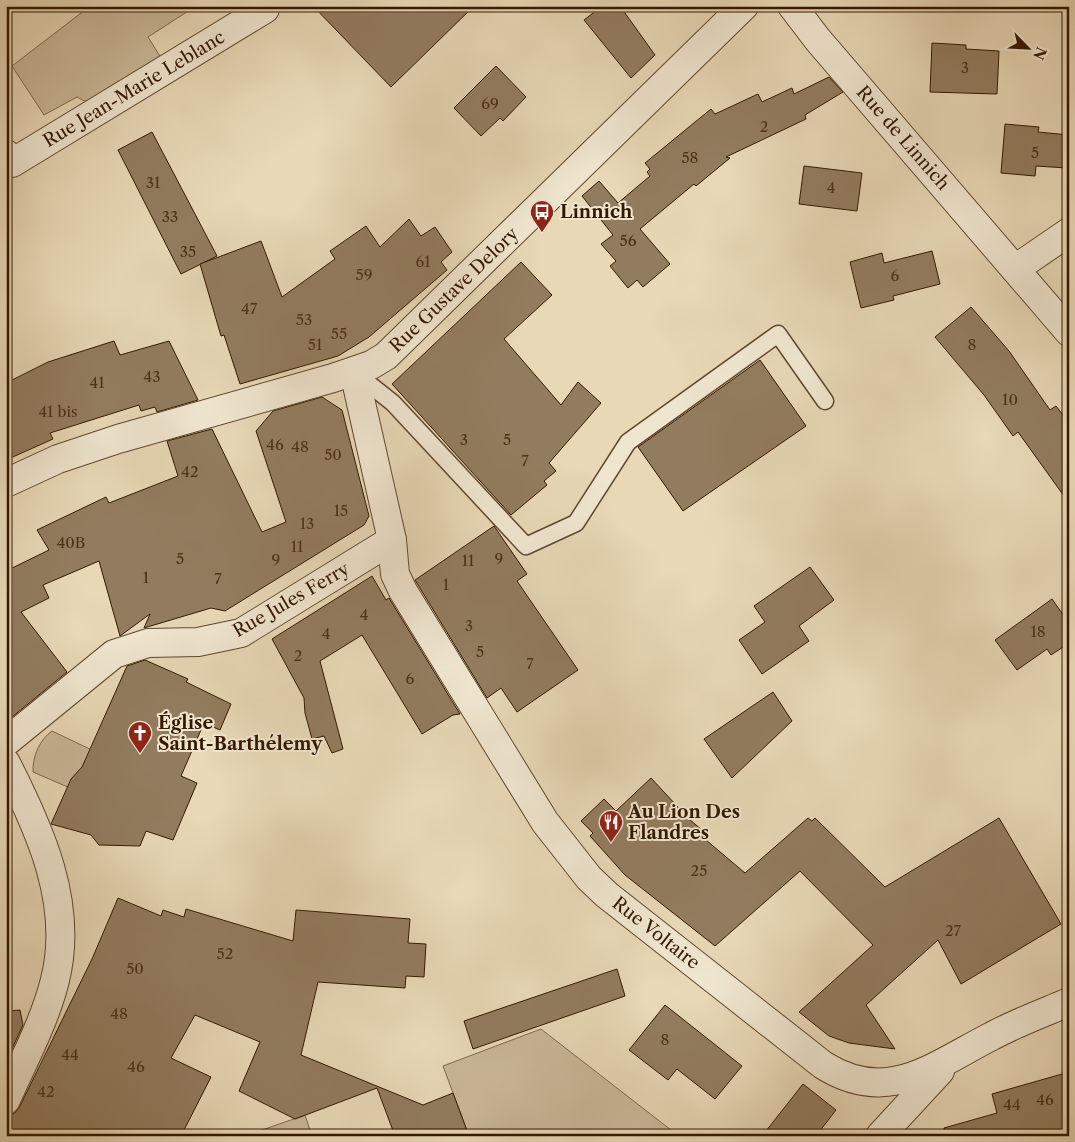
<svg xmlns="http://www.w3.org/2000/svg" width="1075" height="1142" font-family="'Libre Caslon Text',serif">
	<style>
		.green { fill: #c9b797; stroke: #7e684c }
		.building { fill: #927c5f; stroke: #341800 }
		.lines { fill: none; stroke-linecap: round; stroke-linejoin: round }
		.service-casing { stroke: #61482e; stroke-width: 19 }
		.minor-casing { stroke: #61482e; stroke-width: 30 }
		.tertiary-casing { stroke: #61482e; stroke-width: 30 }
		.service { stroke: #f0e6d0; stroke-width: 16 }
		.minor { stroke: #f0e6d0; stroke-width: 28 }
		.tertiary { stroke: #f0e6d0; stroke-width: 28 }
		.labels { text-anchor: middle; dominant-baseline: central; stroke-width: 4; stroke-linejoin: round; paint-order: stroke }
		.number-label { font-size: 15px; fill: #4c3118 }
		.street-label { font-size: 18px; fill: #341800; stroke: #f0e6d0 }
		.poi-label { font-size: 18px; font-weight: bold; fill: #341800; stroke: #f0e6d0; text-anchor: start }
	</style>
	<rect width="100%" height="100%" fill="#e8d8b6"/>
	<filter id="stains"><feTurbulence type="fractalNoise" baseFrequency=".004" numOctaves="4"/><feColorMatrix values="0 0 0 0 .2 0 0 0 0 .09 0 0 0 0 .02 0 0 0 .5 -.17"/></filter>
	<radialGradient id="worn" r=".72"><stop offset=".6" stop-color="#630" stop-opacity="0"/><stop offset="1" stop-color="#630" stop-opacity=".3"/></radialGradient>
	<g class="green">
		<polygon points="84,6 196,6 148,37 163,61 90,104 77,97 44,115 12,66 85,10"/>
		<path d="M52,731L94,751L86,761L89,762L70,788L33,772C32,757 40,739 52,731Z"/>
		<polygon points="541,1029 671,1130 666,1136 469,1136 443,1066"/>
		<polygon points="305,1115 312,1136 245,1136"/>
	</g>
	<g class="building">
		<polygon points="313,6 474,6 391,87"/>
		<polygon points="602,6 620,6 655,55 631,78 584,20"/>
		<polygon points="932,43 966,45 966,49 999,51 997,94 930,92"/>
		<polygon points="496,66 526,97 503,121 500,118 481,136 454,108"/>
		<polygon points="829,77 843,92 805,115 806,119 726,157 730,158 696,186 694,184 640,229 670,264 643,287 637,280 628,288 610,266 616,261 601,244 613,235 582,196 599,181 618,203 650,176 647,172 650,169 645,163 711,109 715,114 758,94 762,102 792,88 794,94"/>
		<polygon points="1005,124 1039,127 1038,132 1069,135 1067,168 1036,166 1035,176 1001,173"/>
		<polygon points="152,132 217,256 181,274 118,150"/>
		<polygon points="804,166 862,173 857,211 799,204"/>
		<polygon points="409,219 421,236 435,227 452,252 441,262 447,270 369,337 338,356 240,384 224,335 221,336 200,264 261,241 282,297 335,259 330,251 366,226 380,247"/>
		<polygon points="932,251 940,284 893,296 894,300 861,308 850,262 882,253 884,263"/>
		<polygon points="521,262 552,295 504,339 561,405 578,382 601,403 549,463 556,471 544,481 547,485 511,515 392,384"/>
		<polygon points="971,307 1009,351 1050,410 1056,406 1069,423 1069,503 1018,432 1013,436 984,395 935,337"/>
		<polygon points="114,341 120,355 169,341 198,400 157,412 155,407 141,411 139,405 50,433 53,439 6,460 6,383 48,362"/>
		<polygon points="760,360 806,426 683,511 638,447"/>
		<polygon points="322,397 342,410 369,516 364,525 225,611 211,608 144,628 150,614 120,636 99,561 43,585 49,598 21,612 67,672 6,722 6,571 49,550 37,530 106,497 109,503 178,476 167,441 212,429 262,532 286,522 256,431 273,411"/>
		<polygon points="494,526 527,574 517,581 578,670 517,712 501,688 487,698 415,580"/>
		<polygon points="810,567 834,600 799,626 809,641 762,674 739,640 765,622 754,606"/>
		<polygon points="372,576 386,600 389,598 460,714 453,715 422,734 362,635 320,661 343,749 332,753 324,736 312,739 305,713 304,698 272,639"/>
		<polygon points="1052,599 1069,623 1069,643 1051,655 1047,649 1017,670 995,640"/>
		<polygon points="145,660 188,679 186,682 231,704 220,730 204,723 181,776 197,783 173,840 146,831 140,846 99,845 91,835 51,824 71,779 82,767 127,666"/>
		<polygon points="773,692 792,721 732,778 704,739"/>
		<polygon points="651,778 689,819 709,836 706,840 745,873 808,818 812,821 815,818 885,887 999,818 1061,924 961,984 938,940 866,1005 895,1049 849,1043 829,1036 799,1012 873,945 800,871 715,946 625,875 590,836 593,833 581,821 604,799 616,811"/>
		<polygon points="118,898 161,916 163,910 184,917 186,909 293,941 296,910 410,919 408,943 426,944 424,977 406,976 405,988 318,982 301,1055 423,1105 453,1093 469,1136 395,1136 377,1088 295,1119 239,1091 260,1042 195,1015 171,1058 211,1077 181,1136 6,1136 6,1115 15,1113 20,1106 92,959"/>
		<polygon points="617,969 625,996 473,1049 464,1021"/>
		<polygon points="665,1005 742,1066 715,1099 677,1069 668,1080 629,1050"/>
		<polygon points="20,1010 23,1025 6,1062 6,1011"/>
		<polygon points="1069,1072 1069,1136 945,1136 944,1128 997,1113 992,1094"/>
		<polygon points="803,1084 836,1110 816,1136 762,1136"/>
	</g>
	<g class="lines">
		<g class="service-casing">
			<polyline id="service" points="354,372 393,403 526,546 576,523 628,442 778,334 825,401"/>
		</g>
		<g class="minor-casing">
			<g id="minor">
				<polyline points="6,154 12,163 265,9"/>
				<polyline points="1015,269 1069,232"/>
				<path d="M354,372L392,540L395,574L403,591L545,822L589,878L607,895L823,1065C888,1106 933,1066 992,1036C1016,1023 1043,1013 1069,1002"/>
				<polyline points="6,742 114,654 148,643 198,642 241,633 392,540"/>
				<polyline points="880,1136 940,1071"/>
			</g>
		</g>
		<g class="tertiary-casing">
			<g id="tertiary">
				<polyline points="792,6 818,40 1069,332"/>
				<polyline points="6,483 58,459 118,439 333,378 371,365 386,356 744,6"/>
				<path d="M6,763C40,830 74,904 55,980C45,1021 23,1061 6,1100"/>
			</g>
		</g>
		<use href="#service" class="service"/>
		<use href="#minor" class="minor"/>
		<use href="#tertiary" class="tertiary"/>
	</g>
	<defs>
		<g id="bus-pin" transform="scale(1.25)"><path d="M0 17L-7.5 6A9.5 9.5 0 1 1 7.5 6Z" fill="#8f2418" stroke="#f0e6d0"/><path d="M-5-6H5V4H4V6H2V4H-2V6H-4V4H-5ZM-3.5-4V0h7V-4ZM-3.5 1.2v1.5H-2V1.2ZM2 1.2v1.5H3.5V1.2Z" fill="#fff"/></g>
		<g id="church-pin" transform="scale(1.25)"><path d="M0 17L-7.5 6A9.5 9.5 0 1 1 7.5 6Z" fill="#8f2418" stroke="#f0e6d0"/><path d="M-1.2-6h2.4v3.5h3.3v2.4h-3.3V6h-2.4V-.1h-3.3v-2.4h3.3Z" fill="#fff"/></g>
		<g id="restaurant-pin" transform="scale(1.25)"><path d="M0 17L-7.5 6A9.5 9.5 0 1 1 7.5 6Z" fill="#8f2418" stroke="#f0e6d0"/><path d="M-5-6h1v4h1v-4h1v4h1v-4h1v5L-1.5 .5V6h-2V.5L-5-1ZM5-6V6H3V1.5H1.5Q1.5-4 5-6Z" fill="#fff"/></g>
	</defs>
	<g fill-rule="evenodd">
		<use href="#bus-pin" x="542" y="212"/>
		<use href="#church-pin" x="140" y="733"/>
		<use href="#restaurant-pin" x="611" y="822"/>
	</g>
	<g class="labels">
		<g class="number-label">
			<text x="965" y="67">3</text>
			<text x="490" y="103">69</text>
			<text x="764" y="126">2</text>
			<text x="1035" y="152">5</text>
			<text x="690" y="157">58</text>
			<text x="153" y="182">31</text>
			<text x="831" y="187">4</text>
			<text x="170" y="216">33</text>
			<text x="628" y="240">56</text>
			<text x="188" y="251">35</text>
			<text x="423" y="261">61</text>
			<text x="364" y="274">59</text>
			<text x="895" y="275">6</text>
			<text x="249" y="308">47</text>
			<text x="304" y="319">53</text>
			<text x="339" y="333">55</text>
			<text x="315" y="344">51</text>
			<text x="972" y="344">8</text>
			<text x="152" y="376">43</text>
			<text x="97" y="382">41</text>
			<text x="1010" y="399">10</text>
			<text x="58" y="411">41 bis</text>
			<text x="464" y="439">3</text>
			<text x="507" y="439">5</text>
			<text x="275" y="444">46</text>
			<text x="300" y="446">48</text>
			<text x="333" y="454">50</text>
			<text x="525" y="460">7</text>
			<text x="190" y="471">42</text>
			<text x="341" y="510">15</text>
			<text x="307" y="523">13</text>
			<text x="71" y="542">40B</text>
			<text x="297" y="546">11</text>
			<text x="180" y="558">5</text>
			<text x="499" y="558">9</text>
			<text x="276" y="559">9</text>
			<text x="468" y="560">11</text>
			<text x="146" y="577">1</text>
			<text x="218" y="578">7</text>
			<text x="446" y="584">1</text>
			<text x="364" y="614">4</text>
			<text x="469" y="625">3</text>
			<text x="1038" y="631">18</text>
			<text x="326" y="633">4</text>
			<text x="480" y="651">5</text>
			<text x="298" y="655">2</text>
			<text x="530" y="663">7</text>
			<text x="410" y="678">6</text>
			<text x="699" y="870">25</text>
			<text x="953" y="930">27</text>
			<text x="225" y="953">52</text>
			<text x="135" y="968">50</text>
			<text x="119" y="1013">48</text>
			<text x="665" y="1039">8</text>
			<text x="70" y="1054">44</text>
			<text x="136" y="1066">46</text>
			<text x="46" y="1091">42</text>
			<text x="1045" y="1099">46</text>
			<text x="1012" y="1104">44</text>
		</g>
		<g class="street-label">
			<text transform="translate(134 89) rotate(-31)">Rue Jean-Marie Leblanc</text>
			<text transform="translate(903 138) rotate(49)">Rue de Linnich</text>
			<text transform="translate(454 290) rotate(-44)">Rue Gustave Delory</text>
			<text transform="translate(291 600) rotate(-30)">Rue Jules Ferry</text>
			<text transform="translate(656 933) rotate(38)">Rue Voltaire</text>
		</g>
		<g class="poi-label">
			<text x="560" y="212">Linnich</text>
			<text x="158" y="723">Église<tspan x="158" dy="21">Saint-Barthélemy</tspan></text>
			<text x="628" y="812">Au Lion Des<tspan x="628" dy="21">Flandres</tspan></text>
		</g>
	</g>
	<rect width="1075" height="1142" fill="none" stroke="#e8d8b6" stroke-width="25"/>
	<rect x="8" y="8" width="1060" height="1127" fill="none" stroke="#341800" stroke-width="2.5"/>
	<rect x="12" y="12" width="1050" height="1117" fill="none" stroke="#341800"/>
	<g transform="translate(1028 48) rotate(114)" stroke="#f0e6d0" stroke-width="4" paint-order="stroke">
	<path d="M0-4L9 19L0 12L-9 19Z" fill="#341800"/>
	<text y="-8" font-size="14" font-weight="bold" text-anchor="middle" fill="#341800">N</text>
	</g>
	<rect width="100%" height="100%" filter="url(#stains)"/>
	<rect width="100%" height="100%" fill="url(#worn)"/>
</svg>
